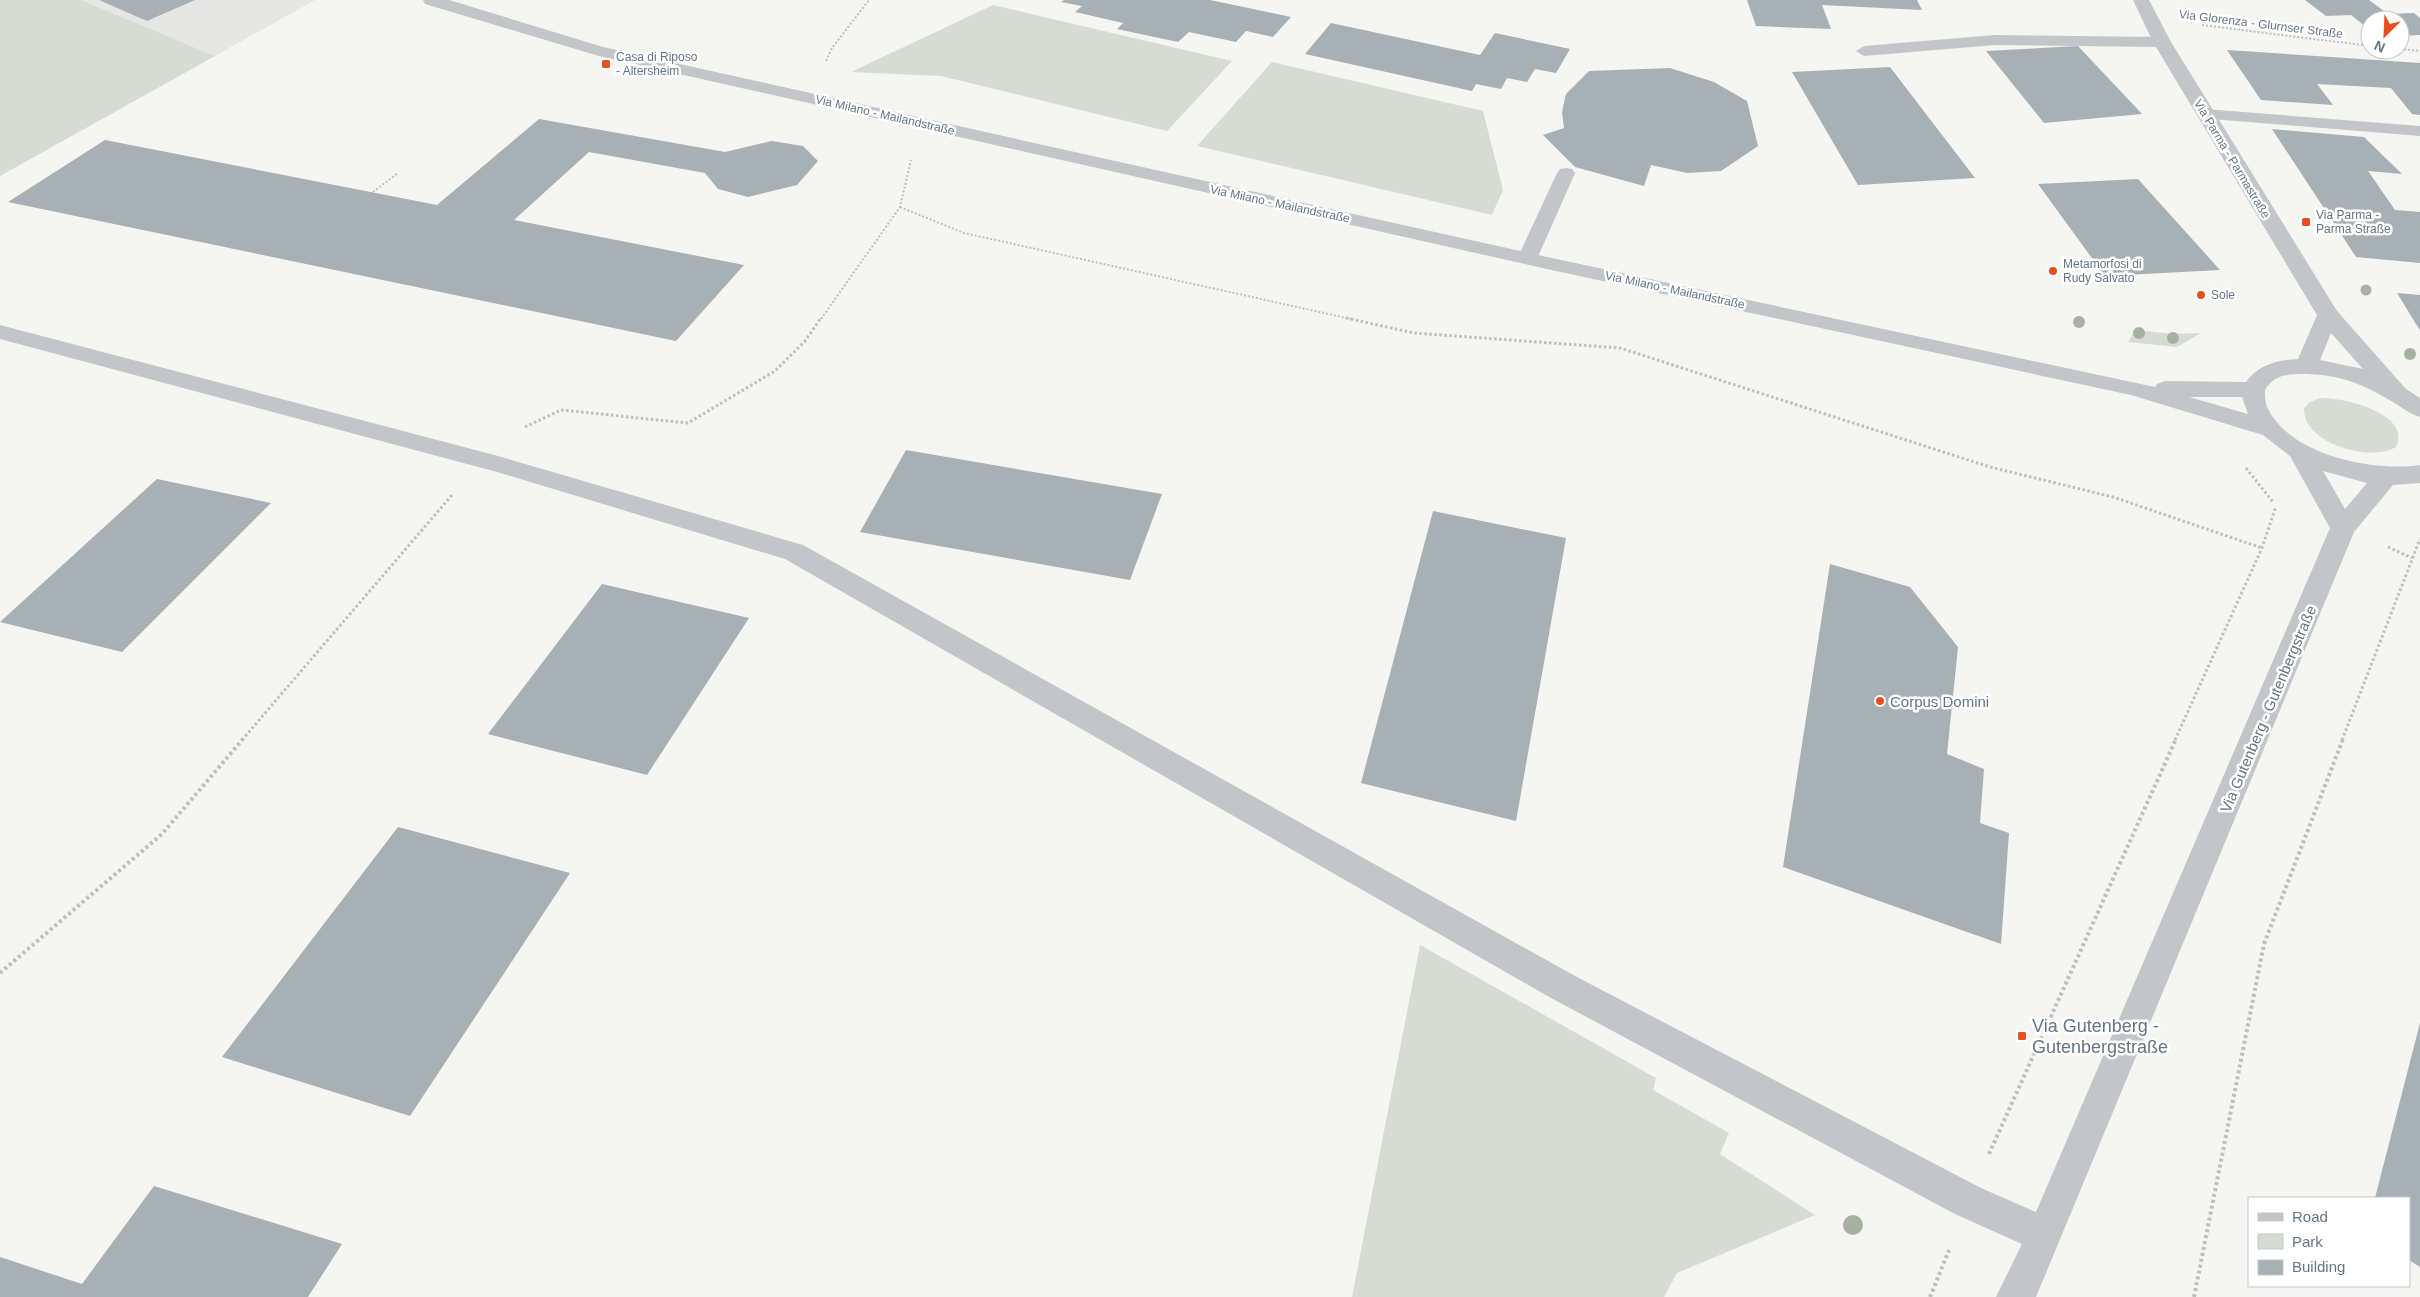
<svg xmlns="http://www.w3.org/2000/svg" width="2420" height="1297" font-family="Arial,sans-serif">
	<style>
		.built { fill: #e6e7e5 }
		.green { fill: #d6dcd2 }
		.building { fill: #a7b0b5 }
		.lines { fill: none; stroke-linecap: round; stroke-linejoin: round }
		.path-far2 { stroke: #bcbec0; stroke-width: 2; stroke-dasharray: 2 2; stroke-linecap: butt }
		.path-far1 { stroke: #bcbec0; stroke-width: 3; stroke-dasharray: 2.5 2.5; stroke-linecap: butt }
		.path { stroke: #bcbec0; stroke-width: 4; stroke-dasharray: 3 3; stroke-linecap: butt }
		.lane { fill: #c2c6c9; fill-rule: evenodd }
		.street { fill: #c2c6c9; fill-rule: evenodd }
		.tree { fill: #a7b1a2 }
		.poi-dot { fill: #e74e20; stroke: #fff; stroke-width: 2 }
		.labels { text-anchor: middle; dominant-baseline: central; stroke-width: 5; stroke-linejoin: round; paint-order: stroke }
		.far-street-label { font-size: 12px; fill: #637583; stroke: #fff }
		.far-poi-label { font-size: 12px; fill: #637583; stroke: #fff; text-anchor: start }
		.poi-label { font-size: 15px; fill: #637583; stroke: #fff; text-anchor: start }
		.street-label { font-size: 15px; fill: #637583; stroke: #fff }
		.near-poi-label { font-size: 18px; fill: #637583; stroke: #fff; text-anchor: start }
	</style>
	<rect width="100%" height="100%" fill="#f5f5f1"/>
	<polygon class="built" points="81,0 315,0 215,56"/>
	<g class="green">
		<polygon points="0,0 81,0 215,56 0,176"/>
		<polygon points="993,5 1232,61 1167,131 941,76 851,72"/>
		<polygon points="1272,62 1483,111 1503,190 1492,215 1197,146"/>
		<polygon points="2135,330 2173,334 2201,333 2177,347 2128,342"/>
		<path d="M2320,398C2342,397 2412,413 2396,447C2370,463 2302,443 2304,408L2310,402Z"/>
		<polygon points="1420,945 1656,1078 1653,1090 1729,1133 1720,1154 1815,1215 1677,1273 1664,1297 1352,1297"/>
	</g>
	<g class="building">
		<polygon points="99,0 195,0 147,21"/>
		<polygon points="1064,0 1210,0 1291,17 1273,37 1246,31 1236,42 1189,32 1178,42 1117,29 1123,23 1075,12 1082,6 1061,2"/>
		<polygon points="1747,0 1917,0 1922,10 1822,5 1831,29 1756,26"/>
		<polygon points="2305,0 2369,0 2388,14 2414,13 2420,18 2420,35 2400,36 2400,20 2370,20 2370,30 2351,15 2326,16"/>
		<polygon points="1331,23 1480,55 1495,33 1570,49 1556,73 1535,69 1527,82 1507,78 1501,89 1476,84 1472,91 1305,54"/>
		<polygon points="2078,46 2142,114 2044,123 1986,51"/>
		<polygon points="2227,50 2420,63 2420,115 2412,114 2391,88 2317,84 2333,105 2261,100"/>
		<polygon points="1890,67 1975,178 1858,185 1792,72"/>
		<polygon points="1670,68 1714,82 1747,101 1758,146 1721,171 1687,173 1651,165 1644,186 1575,167 1543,135 1564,128 1562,112 1566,94 1589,71"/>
		<polygon points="539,119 725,152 772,141 803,146 818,161 797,185 748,197 718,189 705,173 589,152 514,220 744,265 676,341 8,202 105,140 437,205"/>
		<polygon points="2272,129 2364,137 2402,174 2368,171 2395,210 2420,212 2420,263 2356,257"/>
		<polygon points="2138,179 2220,270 2105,276 2038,184"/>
		<polygon points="2397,293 2420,295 2420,330 2416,324"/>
		<polygon points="906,450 1162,494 1130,580 860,532"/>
		<polygon points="157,479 271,503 122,652 0,622"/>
		<polygon points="1433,511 1566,538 1516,821 1361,783"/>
		<polygon points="1830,564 1910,587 1958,647 1947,754 1984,769 1980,823 2009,833 2001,944 1783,867"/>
		<polygon points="602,584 749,618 647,775 488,734"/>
		<polygon points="398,827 570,873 410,1116 222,1057"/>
		<polygon points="2420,1023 2420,1267 2409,1260 2409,1198 2375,1198"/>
		<polygon points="154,1186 342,1244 308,1297 0,1297 0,1257 82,1284"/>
	</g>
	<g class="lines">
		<g class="path-far2">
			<polyline points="2202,25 2370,46"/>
			<polyline points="2400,49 2420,51"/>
			<polyline points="826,61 832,48 869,0"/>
			<polyline points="373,192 398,173"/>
			<polyline points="900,207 964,233 1351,319"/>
			<polyline points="821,319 900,207 911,160"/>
		</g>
		<g class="path-far1">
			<polyline points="1346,318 1414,333 1620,348 1990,467 2113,497 2262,548"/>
			<polyline points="525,427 561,410 688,423 775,371 805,341 821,318"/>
			<polyline points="2246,468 2273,502"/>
			<polyline points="2388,547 2412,558"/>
			<polyline points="242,740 452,495"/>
			<polyline points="2175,740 2262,548 2276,506"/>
			<polyline points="2342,740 2420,539"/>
		</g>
		<g class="path">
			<polyline points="0,973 162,834 243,739"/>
			<polyline points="1989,1154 2176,739"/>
			<polyline points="1930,1297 1949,1250"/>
			<polyline points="2194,1297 2264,944 2343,739"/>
		</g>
		<g class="lane">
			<polygon points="1995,35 2162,37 2170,42 2162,47 1995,45 1864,56 1856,51 1864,46"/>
			<polygon points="2205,109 2420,126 2420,136 2199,118 2197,114 2199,110"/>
			<polygon points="1566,168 1572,169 1575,173 1537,259 1534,263 1520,263 1517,259 1557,173 1560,169"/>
		</g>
		<path class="street" d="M423,0H449L603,47L1547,257L2155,387L2157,384L2165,381L2246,382C2258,365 2277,360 2298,359L2317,315L2153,42L2133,0H2149L2171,42L2337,311L2406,389L2420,398V417C2407,413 2398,404 2386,398C2360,382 2332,373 2301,374C2286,374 2273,376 2265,390C2265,396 2265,404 2268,409C2291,455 2373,472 2420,465V483L2393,485L2354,532L2036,1297H1996L2022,1244L1955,1214L1551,998L785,559L497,472L0,339V325L498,456L803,545L1575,976L1981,1188L2036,1212L2330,528L2290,456L2263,435L2131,395L1547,269L599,56L425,4ZM2331,333L2363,369L2320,360ZM2189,397H2242L2248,414ZM2323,471L2367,483L2345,509Z"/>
	</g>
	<g class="tree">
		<circle cx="2366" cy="290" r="5.5"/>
		<circle cx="2079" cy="322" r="6"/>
		<circle cx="2139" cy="333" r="6"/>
		<circle cx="2173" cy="338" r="6"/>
		<circle cx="2410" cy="354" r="6"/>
		<circle cx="1853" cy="1225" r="10"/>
	</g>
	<g class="poi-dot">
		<rect x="601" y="59" width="10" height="10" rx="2.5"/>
		<rect x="2301" y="217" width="10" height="10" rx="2.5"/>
		<circle cx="2053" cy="271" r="5"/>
		<circle cx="2201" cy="295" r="5"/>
		<circle cx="1880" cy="701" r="5"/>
		<rect x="2017" y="1031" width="10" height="10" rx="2.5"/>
	</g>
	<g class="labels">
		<g class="far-street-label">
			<text transform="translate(2261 24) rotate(7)">Via Glorenza - Glurnser Straße</text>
			<text transform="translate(885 115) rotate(13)">Via Milano - Mailandstraße</text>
			<text transform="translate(2232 159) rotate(59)">Via Parma - Parmastraße</text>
			<text transform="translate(1280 204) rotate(12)">Via Milano - Mailandstraße</text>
			<text transform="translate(1675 290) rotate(12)">Via Milano - Mailandstraße</text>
		</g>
		<g class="far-poi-label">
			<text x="616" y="57">Casa di Riposo<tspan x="616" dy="14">- Altersheim</tspan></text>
			<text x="2316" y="215">Via Parma -<tspan x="2316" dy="14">Parma Straße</tspan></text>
			<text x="2063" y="264">Metamorfosi di<tspan x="2063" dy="14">Rudy Salvato</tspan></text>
			<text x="2211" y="295">Sole</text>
		</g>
		<g class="poi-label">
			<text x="1890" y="701">Corpus Domini</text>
		</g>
		<g class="street-label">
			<text transform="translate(2268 709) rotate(-67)">Via Gutenberg - Gutenbergstraße</text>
		</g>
		<g class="near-poi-label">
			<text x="2032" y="1026">Via Gutenberg -<tspan x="2032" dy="21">Gutenbergstraße</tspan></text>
		</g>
	</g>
	<rect x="2248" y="1197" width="162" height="90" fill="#ffffff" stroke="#c1c8cd"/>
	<rect x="2258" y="1213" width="25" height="8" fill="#c2c6c9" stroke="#c1c8cd"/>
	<text x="2292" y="1222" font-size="15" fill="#637583">Road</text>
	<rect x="2258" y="1234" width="25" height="15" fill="#d6dcd2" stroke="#c1c8cd"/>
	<text x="2292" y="1247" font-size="15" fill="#637583">Park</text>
	<rect x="2258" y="1260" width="25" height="15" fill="#a7b0b5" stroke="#c1c8cd"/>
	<text x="2292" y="1272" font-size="15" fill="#637583">Building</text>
	<g transform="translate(2385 35) rotate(204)"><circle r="24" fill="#ffffff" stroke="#c1c8cd"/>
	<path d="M0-4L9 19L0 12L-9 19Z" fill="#e74e20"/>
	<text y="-8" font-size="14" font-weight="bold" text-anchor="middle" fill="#637583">N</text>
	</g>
</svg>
